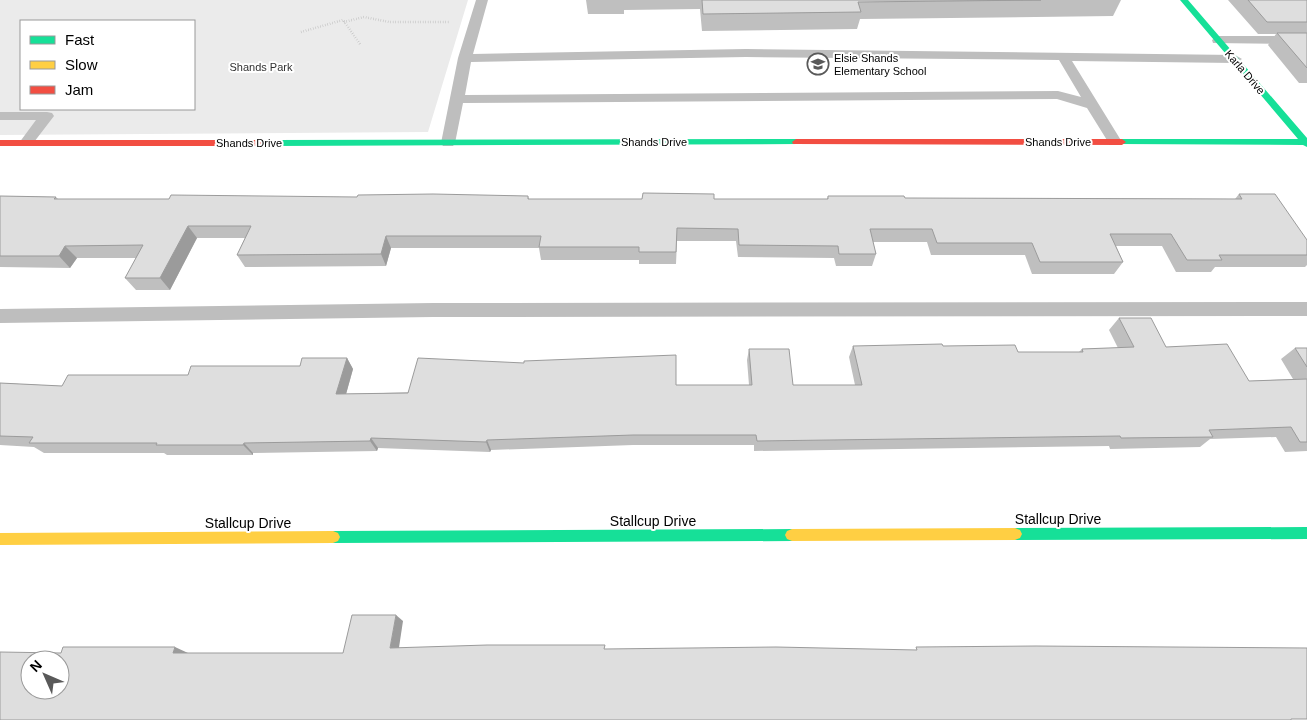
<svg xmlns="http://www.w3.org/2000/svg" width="1307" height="720" font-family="Arial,sans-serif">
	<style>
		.green { fill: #ebebeb; fill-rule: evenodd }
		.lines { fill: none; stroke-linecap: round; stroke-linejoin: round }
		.path { stroke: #b9b9b9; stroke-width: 2.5; stroke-dasharray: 0.5 2; stroke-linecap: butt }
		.lane { fill: #bebebe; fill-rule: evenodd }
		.fast { fill: #16e098; fill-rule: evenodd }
		.slow { fill: #ffcf43; fill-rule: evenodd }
		.jam { fill: #f24e42; fill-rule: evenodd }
		.wall { fill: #bfbfbf }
		.shaded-wall { fill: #9b9b9b }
		.building { fill: #dedede; stroke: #9b9b9b; fill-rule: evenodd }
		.labels { text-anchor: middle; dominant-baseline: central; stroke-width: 4; stroke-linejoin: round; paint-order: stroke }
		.far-poi-label { font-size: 11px; fill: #000; stroke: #fff; text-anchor: start }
		.far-park-label { font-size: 11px; fill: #313131; stroke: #fff }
		.far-street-label { font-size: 11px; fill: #000; stroke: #fff }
		.street-label { font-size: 14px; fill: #000; stroke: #fff }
	</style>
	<rect width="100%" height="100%" fill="#fff"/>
	<path class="green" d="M0,0H468L428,132L0,135ZM21,21H194V109H21Z"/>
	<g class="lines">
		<g class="path">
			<polyline points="344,22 364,17 389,22 450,22"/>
			<polyline points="301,32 343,20 360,44"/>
		</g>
		<g class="lane">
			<path d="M476,0H488L473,54L746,49L1235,55L1242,59L1235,63L1072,61L1122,142L1120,145H1110L1087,108L1057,99L463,103L455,143L453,146H443L441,143L458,58ZM746,57L1059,60L1081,97L1058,91L465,95L471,62Z"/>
			<polygon points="1218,36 1307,36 1307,44 1213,43 1212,40"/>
			<polygon points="0,112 47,112 52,113 54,116 31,146 21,146 19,143 36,120 0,120"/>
			<polygon points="1307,302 1307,316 433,317 0,323 0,309 433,303"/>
		</g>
		<g class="fast">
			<polygon points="1180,0 1188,0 1307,138 1307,147 1303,145 1119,144 1118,142 1122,139 1298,139"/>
			<polygon points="796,139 800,142 799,144 274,146 270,143 274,140"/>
			<polygon points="1307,527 1307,539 1015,540 1010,538 1008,534 1010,530 1015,528"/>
			<polygon points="792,529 797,531 799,535 797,539 792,541 333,543 328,541 326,537 328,533 333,531"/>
		</g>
		<g class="slow">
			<polygon points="1015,528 1020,530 1022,534 1020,538 1015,540 792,541 787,539 785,535 787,531 792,529"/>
			<polygon points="333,531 338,533 340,537 338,541 333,543 0,545 0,533"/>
		</g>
		<g class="jam">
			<polygon points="796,139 1122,139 1126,142 1122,145 793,144 792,142"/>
			<polygon points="0,140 274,140 278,143 274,146 0,146"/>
		</g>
	</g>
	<g class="wall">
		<polygon points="586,0 1121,0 1113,16 860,19 857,29 702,31 700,9 624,10 624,14 588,14"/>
		<polygon points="1228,0 1307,0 1307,83 1299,83 1268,45 1276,34 1258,34"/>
		<polygon points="1239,194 1307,240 1307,265 1305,267 1215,267 1211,272 1176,272 1162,246 1116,246 1123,262 1114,274 1032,274 1025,255 931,255 927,242 873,242 876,254 872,266 836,266 834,258 738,257 736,241 677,241 676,264 639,264 639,260 541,260 539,248 391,248 386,266 245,267 237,255 245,238 197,238 170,290 136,290 125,278 136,258 77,258 70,268 0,267 0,196 56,197 58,199 169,199 357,197 528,196 529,199 827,199 828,196 905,198 1235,199"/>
		<polygon points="1119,318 1166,347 1249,381 1293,379 1281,359 1295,348 1307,348 1307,451 1285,452 1276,437 1210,439 1200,447 1110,449 1109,446 754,451 754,445 633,445 491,450 490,452 378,448 377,451 253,453 253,455 167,455 164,453 44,453 34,447 0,445 0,383 62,386 188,375 300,366 347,358 353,369 346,394 676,385 749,385 747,360 749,349 793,385 855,385 849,357 853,346 943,346 1018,352 1079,352 1082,349 1118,348 1109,330"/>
	</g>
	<g class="shaded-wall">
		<polygon points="188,226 197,238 170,290 160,278"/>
		<polygon points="386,236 391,248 386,266 381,254"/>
		<polygon points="65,246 77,258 70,268 59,256"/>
		<polygon points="347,358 353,369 343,405 336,394"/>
		<polygon points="371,438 378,448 377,451 370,441"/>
		<polygon points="487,440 491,450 490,452 486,442"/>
		<polygon points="244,443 253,453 253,455 243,445"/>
		<polygon points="396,615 403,621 398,654 390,648"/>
		<polygon points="175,647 188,653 173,653"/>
	</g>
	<g class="building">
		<polygon points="702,0 1041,0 858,2 861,12 703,14"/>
		<polygon points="1248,0 1307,0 1307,22 1267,22"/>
		<polygon points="1277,33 1307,33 1307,68"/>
		<polygon points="643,193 714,194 714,199 828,199 828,196 904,196 905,198 1242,199 1239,194 1275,194 1307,240 1307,255 1219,255 1222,260 1187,260 1171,234 1110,234 1123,262 1040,262 1032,243 937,243 932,229 870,229 876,254 839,254 838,246 739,245 738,229 677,228 676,252 639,252 639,247 539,247 541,236 386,236 381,254 237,255 251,226 188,226 160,278 125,278 143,245 65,246 59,256 0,256 0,196 56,197 54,199 169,199 171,195 357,197 358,195 433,194 528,196 528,199 642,199"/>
		<polygon points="1119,318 1151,318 1166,347 1227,344 1249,381 1307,379 1307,442 1300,442 1291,427 1209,430 1213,437 1121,438 1120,436 757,441 756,435 633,435 487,440 486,442 371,438 370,441 244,443 243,445 156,445 157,443 29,443 33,437 0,436 0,383 62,386 68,375 188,375 191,366 300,366 302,358 347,358 336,394 408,393 418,358 524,363 524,361 676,355 676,385 752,385 749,349 789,349 793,385 862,385 853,346 942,344 943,346 1015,345 1018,352 1083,352 1082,349 1134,347"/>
		<polygon points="1295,348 1307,348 1307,367"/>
		<path d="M352,615H396L390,648L487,645H605L604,649L776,647L917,650L916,647L1036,646L1307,648V719H1291V720H0V652L61,653L63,647H175L173,653H343ZM30,660H60V690H30Z"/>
	</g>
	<defs>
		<g id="school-ring" transform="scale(1.125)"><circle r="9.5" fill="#fff" stroke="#595959" stroke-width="1.5"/><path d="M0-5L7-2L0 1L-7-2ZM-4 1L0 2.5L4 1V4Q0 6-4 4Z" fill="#595959"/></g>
	</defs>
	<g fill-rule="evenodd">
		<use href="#school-ring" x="818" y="64"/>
	</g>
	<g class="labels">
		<g class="far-poi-label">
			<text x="834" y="58">Elsie Shands<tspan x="834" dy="13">Elementary School</tspan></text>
		</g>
		<g class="far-park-label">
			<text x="261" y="67">Shands Park</text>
		</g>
		<g class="far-street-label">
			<text transform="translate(1245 72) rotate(49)">Karla Drive</text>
			<text x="654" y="142">Shands Drive</text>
			<text x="1058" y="142">Shands Drive</text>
			<text x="249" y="143">Shands Drive</text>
		</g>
		<g class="street-label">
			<text x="1058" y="519">Stallcup Drive</text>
			<text x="653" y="521">Stallcup Drive</text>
			<text x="248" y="523">Stallcup Drive</text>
		</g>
	</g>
	<rect x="20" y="20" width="175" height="90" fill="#ffffff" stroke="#999999"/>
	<rect x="30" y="36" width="25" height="8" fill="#16e098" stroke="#999999"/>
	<text x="65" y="45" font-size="15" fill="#000000">Fast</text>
	<rect x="30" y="61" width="25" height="8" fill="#ffcf43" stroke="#999999"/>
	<text x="65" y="70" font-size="15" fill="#000000">Slow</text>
	<rect x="30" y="86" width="25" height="8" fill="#f24e42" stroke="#999999"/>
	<text x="65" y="95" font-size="15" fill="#000000">Jam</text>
	<g transform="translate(45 675) rotate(315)"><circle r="24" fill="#ffffff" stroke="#999999"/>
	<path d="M0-4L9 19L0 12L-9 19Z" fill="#595959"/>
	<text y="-8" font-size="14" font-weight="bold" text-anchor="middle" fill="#000000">N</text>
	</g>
</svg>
